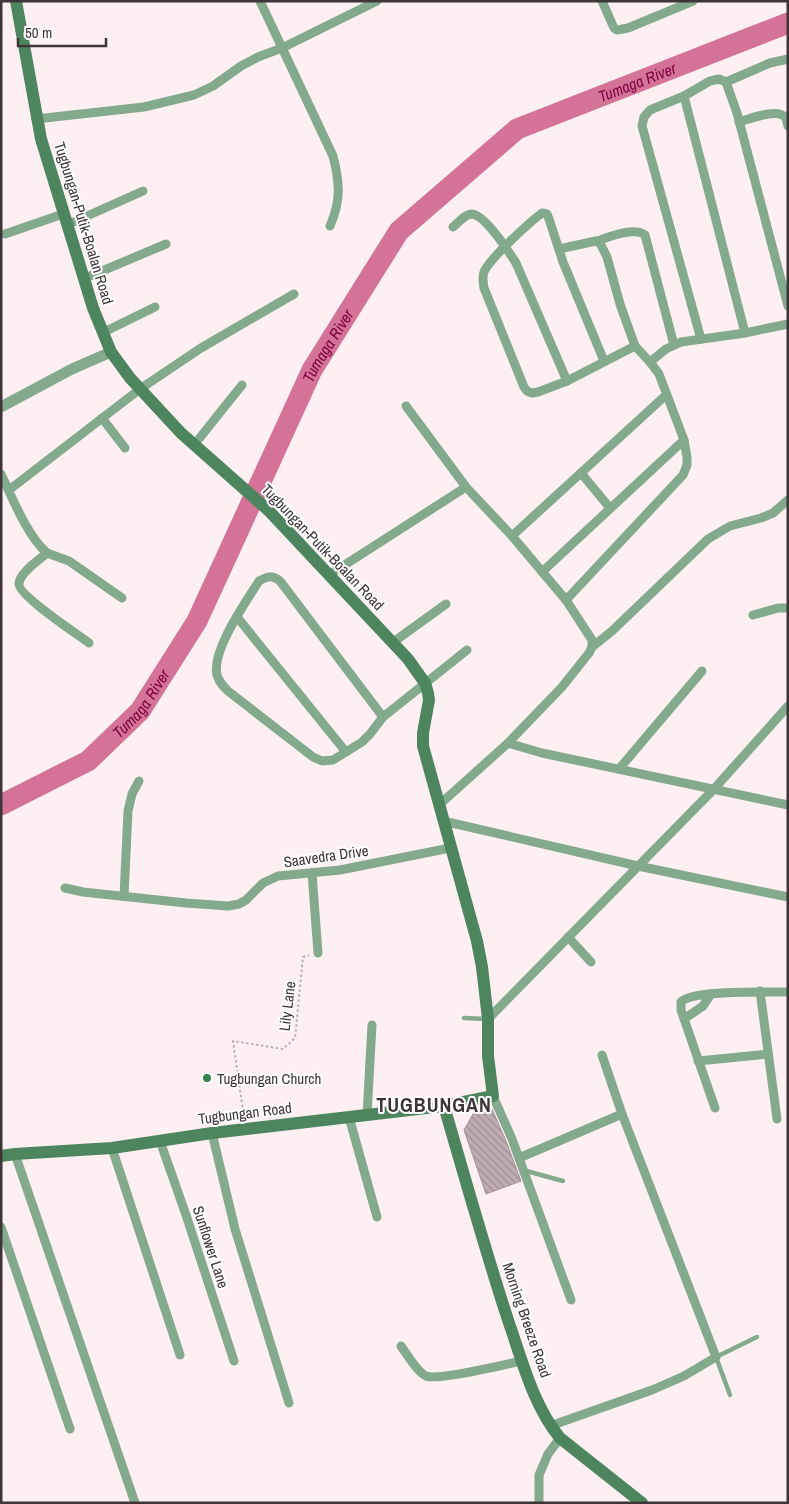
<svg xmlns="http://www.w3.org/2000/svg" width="789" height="1504" font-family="'Archivo Narrow',sans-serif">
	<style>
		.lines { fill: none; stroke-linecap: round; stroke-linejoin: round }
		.river { stroke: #d47397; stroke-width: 21 }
		.building { fill: url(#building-back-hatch); stroke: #a39297 }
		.path { stroke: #bbafb2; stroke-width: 2; stroke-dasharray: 2.5 2.5; stroke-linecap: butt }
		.service { stroke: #84aa8e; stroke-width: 4.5 }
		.minor { stroke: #84aa8e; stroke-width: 9 }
		.tertiary { stroke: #84aa8e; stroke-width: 11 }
		.secondary { stroke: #4c855e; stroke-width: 12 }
		.poi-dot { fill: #368251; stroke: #fff; stroke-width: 2 }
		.labels { text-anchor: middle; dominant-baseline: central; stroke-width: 4; stroke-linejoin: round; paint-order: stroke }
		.street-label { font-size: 15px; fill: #3d3537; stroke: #fff }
		.poi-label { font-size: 15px; fill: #3d3537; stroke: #fff; text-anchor: start }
		.water-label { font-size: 16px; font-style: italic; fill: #7c0042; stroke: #fff }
		.district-label { font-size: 20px; font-weight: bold; letter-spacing: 1px; fill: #3d3537; stroke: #fff }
	</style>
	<defs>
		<pattern id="building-back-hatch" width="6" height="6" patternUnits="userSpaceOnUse" patternTransform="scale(1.25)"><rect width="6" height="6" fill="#c0adb3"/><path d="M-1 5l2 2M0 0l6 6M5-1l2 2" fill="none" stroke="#9d8e92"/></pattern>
	</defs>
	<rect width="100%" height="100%" fill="#feeff3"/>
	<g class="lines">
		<path class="river" id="s1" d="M1,805L88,761L140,711L197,621L312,370L399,231L517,129L788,23"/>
	</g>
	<polygon class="building" points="492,1109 506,1141 521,1181 486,1194 464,1130 473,1114"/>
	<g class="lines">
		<polyline class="path" points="244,1117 233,1041 283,1049 295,1038 303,957 309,955"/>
		<g class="service">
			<polyline points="464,1018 487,1019"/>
			<polyline points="523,1170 563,1181"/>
			<polyline points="730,1395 716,1357 757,1337"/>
		</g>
		<g class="minor">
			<path d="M260,1L333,156C340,183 341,201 330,226"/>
			<polyline points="602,1 614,28 617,30 628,28 693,1"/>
			<polyline points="726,82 770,63 788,59"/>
			<polyline points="684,96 745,333"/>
			<polyline points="36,119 144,107 194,95 213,86 241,66 258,57 282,48 377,1"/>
			<path d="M739,122C750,119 778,107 786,118C786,119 788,126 788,126"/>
			<polyline points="67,225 143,191"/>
			<path d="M453,227C458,223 465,214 472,214C485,215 509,252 516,263L567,381"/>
			<polyline points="5,234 63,214"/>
			<path d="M598,241C610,236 635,227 645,235L674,345"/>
			<polyline points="559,249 596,241 600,243 607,257 620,304 635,346"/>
			<polyline points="83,279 166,244"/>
			<polyline points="102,333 155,307"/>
			<polyline points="701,339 642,126 644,117 650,110 684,96 710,81 719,79 726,82 737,113 788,306"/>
			<path d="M604,361L563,262L549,219L547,214L542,213C530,222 489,259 484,272C482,277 483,282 484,288L524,387L527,391L532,393L538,392L567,381L635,346L650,362"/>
			<polyline points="102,418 125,448"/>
			<polyline points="194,445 242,385"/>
			<polyline points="581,473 610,508"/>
			<path d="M1,474C12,497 27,536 47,553C39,560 19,573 19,584C18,595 77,634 89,643"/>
			<polyline points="9,490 140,389 201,348 294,294"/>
			<polyline points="512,536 666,395"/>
			<polyline points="47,553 69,561 122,598"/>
			<polyline points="542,572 684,440"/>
			<polyline points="329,575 466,487 406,406"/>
			<polyline points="566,600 683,475 687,465 687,457 684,440 659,374 650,362 666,349 681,342 745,333 788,324"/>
			<polyline points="753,615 778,608 788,608"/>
			<polyline points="237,617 346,752"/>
			<polyline points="392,643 446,604"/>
			<polyline points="592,647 612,631 708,539 730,526 761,518 773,513 788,500"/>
			<path d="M383,717L280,581C272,575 268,576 259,581C246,602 211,651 217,675C219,682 223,686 228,691L313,757L322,761L333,760L362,742L370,734L383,717L467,650"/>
			<polyline points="508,743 542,753 788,805"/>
			<polyline points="619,769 702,671"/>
			<polyline points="439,805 508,743 562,687 589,653 592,647 592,640 566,600 512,536 466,487"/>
			<polyline points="443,821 638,866 788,897"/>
			<polyline points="312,873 318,953"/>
			<polyline points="65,888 83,892 186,903 228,906 239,904 246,900 263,883 278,876 340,870 450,848"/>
			<polyline points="124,896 128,811 132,794 139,781"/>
			<polyline points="568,937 591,962"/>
			<polyline points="760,991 777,1119"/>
			<polyline points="488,1019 714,789 788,706"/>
			<polyline points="684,1019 703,1006 711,994"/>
			<polyline points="698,1061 768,1054"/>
			<polyline points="493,1096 512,1139 571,1300"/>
			<path d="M715,1108L681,1010V1002C691,990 769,992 788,992"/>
			<polyline points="367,1115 372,1025"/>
			<polyline points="349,1117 377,1217"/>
			<polyline points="212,1133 235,1229 289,1403"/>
			<polyline points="160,1141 186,1215 234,1361"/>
			<polyline points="112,1148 180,1355"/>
			<polyline points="15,1154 135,1503"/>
			<polyline points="519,1158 622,1114"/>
			<polyline points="1,1227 70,1429"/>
			<path d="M401,1346C407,1354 417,1372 426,1376C438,1381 506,1364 522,1361"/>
			<polyline points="550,1426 652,1390 684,1376 716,1357 622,1114 602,1055"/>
			<polyline points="539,1503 539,1475 548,1454 560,1438"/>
		</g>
		<polyline class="tertiary" points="1,407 72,369 111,352"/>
		<g class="secondary">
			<path d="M444,1106C465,1178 485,1250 508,1320C522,1360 533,1405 560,1438L642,1503"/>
			<polyline points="1,1156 15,1154 112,1148 212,1133 444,1106 493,1096 488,1056 488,1019 482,967 477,941 423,746 423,733 429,700 428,693 425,683 408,659 268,510 181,433 130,378 111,352 93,308 41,139 16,1"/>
		</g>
	</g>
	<circle class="poi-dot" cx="207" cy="1078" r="5"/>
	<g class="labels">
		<g class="street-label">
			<text transform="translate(84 223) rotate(73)">Tugbungan-Putik-Boalan Road</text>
			<text transform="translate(323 547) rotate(46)">Tugbungan-Putik-Boalan Road</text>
			<text transform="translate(326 856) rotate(-8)">Saavedra Drive</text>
			<text transform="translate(287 1006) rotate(-83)">Lily Lane</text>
			<text transform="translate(245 1113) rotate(-7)">Tugbungan Road</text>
			<text transform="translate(211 1247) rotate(72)">Sunflower Lane</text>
			<text transform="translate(527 1320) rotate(71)">Morning Breeze Road</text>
		</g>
		<g class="poi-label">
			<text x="217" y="1078">Tugbungan Church</text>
		</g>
		<g class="water-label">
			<text stroke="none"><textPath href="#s1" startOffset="1001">Tumaga River</textPath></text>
			<text stroke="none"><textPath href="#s1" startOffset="581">Tumaga River</textPath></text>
			<text stroke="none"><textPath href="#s1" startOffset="176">Tumaga River</textPath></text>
		</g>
		<g class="district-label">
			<text x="434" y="1104">TUGBUNGAN</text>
		</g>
	</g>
	<rect width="789" height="1504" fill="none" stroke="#3d3537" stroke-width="5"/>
	<path d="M18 38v8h88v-8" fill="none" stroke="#3d3537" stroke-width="2.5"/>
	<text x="25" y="38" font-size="15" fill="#3d3537" stroke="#ffffff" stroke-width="4" paint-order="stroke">50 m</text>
</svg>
